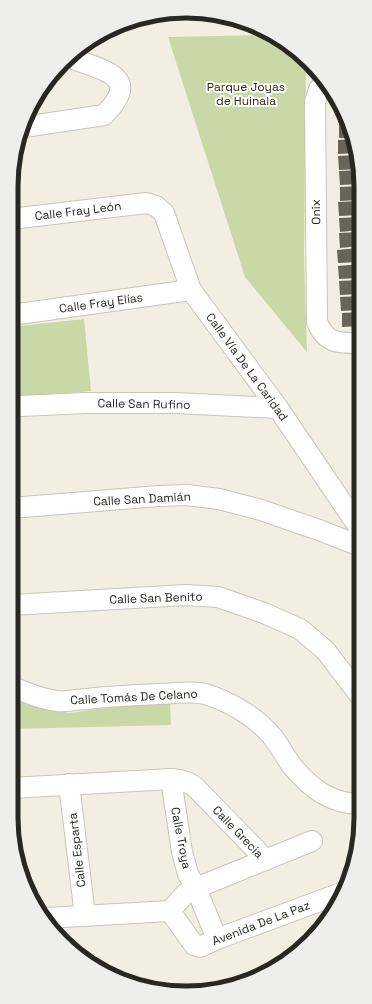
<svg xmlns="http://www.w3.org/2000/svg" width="372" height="1004" font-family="'Space Grotesk',sans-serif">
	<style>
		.green { fill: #cad7a6 }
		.building { fill: #686459 }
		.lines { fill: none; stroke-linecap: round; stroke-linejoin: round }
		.minor-casing { stroke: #c8c5b9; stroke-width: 22 }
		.minor { stroke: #fff; stroke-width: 20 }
		.labels { text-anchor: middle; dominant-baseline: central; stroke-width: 4; stroke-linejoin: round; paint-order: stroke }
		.park-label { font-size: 12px; fill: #2a320b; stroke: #fff }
		.street-label { font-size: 12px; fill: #282722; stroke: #fff }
		.rim { fill: none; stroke: #282722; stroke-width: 5 }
	</style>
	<rect width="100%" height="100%" fill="#f2efe2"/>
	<g class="green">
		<polygon points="271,35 283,40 306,60 304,259 307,352 245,277 168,37"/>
		<polygon points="84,319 91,391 11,398 11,327"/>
		<polygon points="11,697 41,708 69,713 113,707 170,702 171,725 11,729"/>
	</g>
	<g class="building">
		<polygon points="341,108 348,119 348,122 338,123 338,109"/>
		<polygon points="339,124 349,124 353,138 339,138"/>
		<polygon points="353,139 357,153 338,154 338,140"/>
		<polygon points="357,155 359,169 339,170 338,156"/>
		<polygon points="359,170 360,184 340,185 339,171"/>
		<polygon points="360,186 360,200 340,201 340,187"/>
		<polygon points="360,201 360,215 339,216 338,202"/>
		<polygon points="360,217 360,230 340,232 339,218"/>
		<polygon points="360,232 360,246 340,248 339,233"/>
		<polygon points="358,248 359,262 338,263 337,250"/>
		<polygon points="360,264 360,278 339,279 338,266"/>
		<polygon points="360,280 360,294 340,295 339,281"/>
		<polygon points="360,296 360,310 341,311 340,297"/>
		<polygon points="360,312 360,326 342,327 342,313"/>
	</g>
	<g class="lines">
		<g class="minor-casing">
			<g id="minor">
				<path d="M326,83L319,89L315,102L317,322C326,344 339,343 360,343"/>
				<path d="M24,127L104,115C143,76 104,71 71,58"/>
				<polyline points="11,219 146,203 156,206 164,213 191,290 278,408 360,529"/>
				<polyline points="11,315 191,290"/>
				<polyline points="11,408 21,406 85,403 175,403 278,408"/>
				<polyline points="11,508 159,496 187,495 219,499 261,510 319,530 360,546"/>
				<polyline points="11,605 186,595 218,597 264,613 300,629 325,650 361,697"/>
				<path d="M11,686C26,693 41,699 57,701C67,702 78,699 87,699C112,696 136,695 160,694C177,693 198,690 214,697C235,705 257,719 272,736C279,745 285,756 292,766C310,788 331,804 361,804"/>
				<polyline points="171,779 182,852 188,874 196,888 217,939"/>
				<polyline points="69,784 85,916"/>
				<path d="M11,788L171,779C181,780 189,781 197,789L266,860"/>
				<polyline points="170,911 194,945 200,947 217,939 341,893"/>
				<polyline points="46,918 170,911 185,894 196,888 312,841"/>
			</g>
		</g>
		<use href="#minor" class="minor"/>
	</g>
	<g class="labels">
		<g class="park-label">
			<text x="246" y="87">Parque Joyas<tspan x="246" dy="14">de Huinala</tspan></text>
		</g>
		<g class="street-label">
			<text transform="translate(78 211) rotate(-7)">Calle Fray León</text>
			<text transform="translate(316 212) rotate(-91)">Onix</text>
			<text transform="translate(101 303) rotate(-8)">Calle Fray Elías</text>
			<text transform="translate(247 367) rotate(54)">Calle Vía De La Caridad</text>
			<text transform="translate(144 404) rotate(1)">Calle San Rufino</text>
			<text transform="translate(142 499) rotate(-3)">Calle San Damián</text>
			<text transform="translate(156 598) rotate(-2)">Calle San Benito</text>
			<text transform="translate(134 697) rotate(-3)">Calle Tomás De Celano</text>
			<text transform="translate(238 832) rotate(46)">Calle Grecia</text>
			<text transform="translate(181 838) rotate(79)">Calle Troya</text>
			<text transform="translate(77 850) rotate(-97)">Calle Esparta</text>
			<text transform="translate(261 923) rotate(-21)">Avenida De La Paz</text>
		</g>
	</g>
	<path d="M0 0H372V1004H0ZM186 18H186A168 168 0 0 1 354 186V818A168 168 0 0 1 186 986H186A168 168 0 0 1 18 818V186A168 168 0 0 1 186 18Z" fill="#eeeeed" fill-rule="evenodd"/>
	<path class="rim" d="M186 18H186A168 168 0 0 1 354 186V818A168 168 0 0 1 186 986H186A168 168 0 0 1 18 818V186A168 168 0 0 1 186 18Z"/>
</svg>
